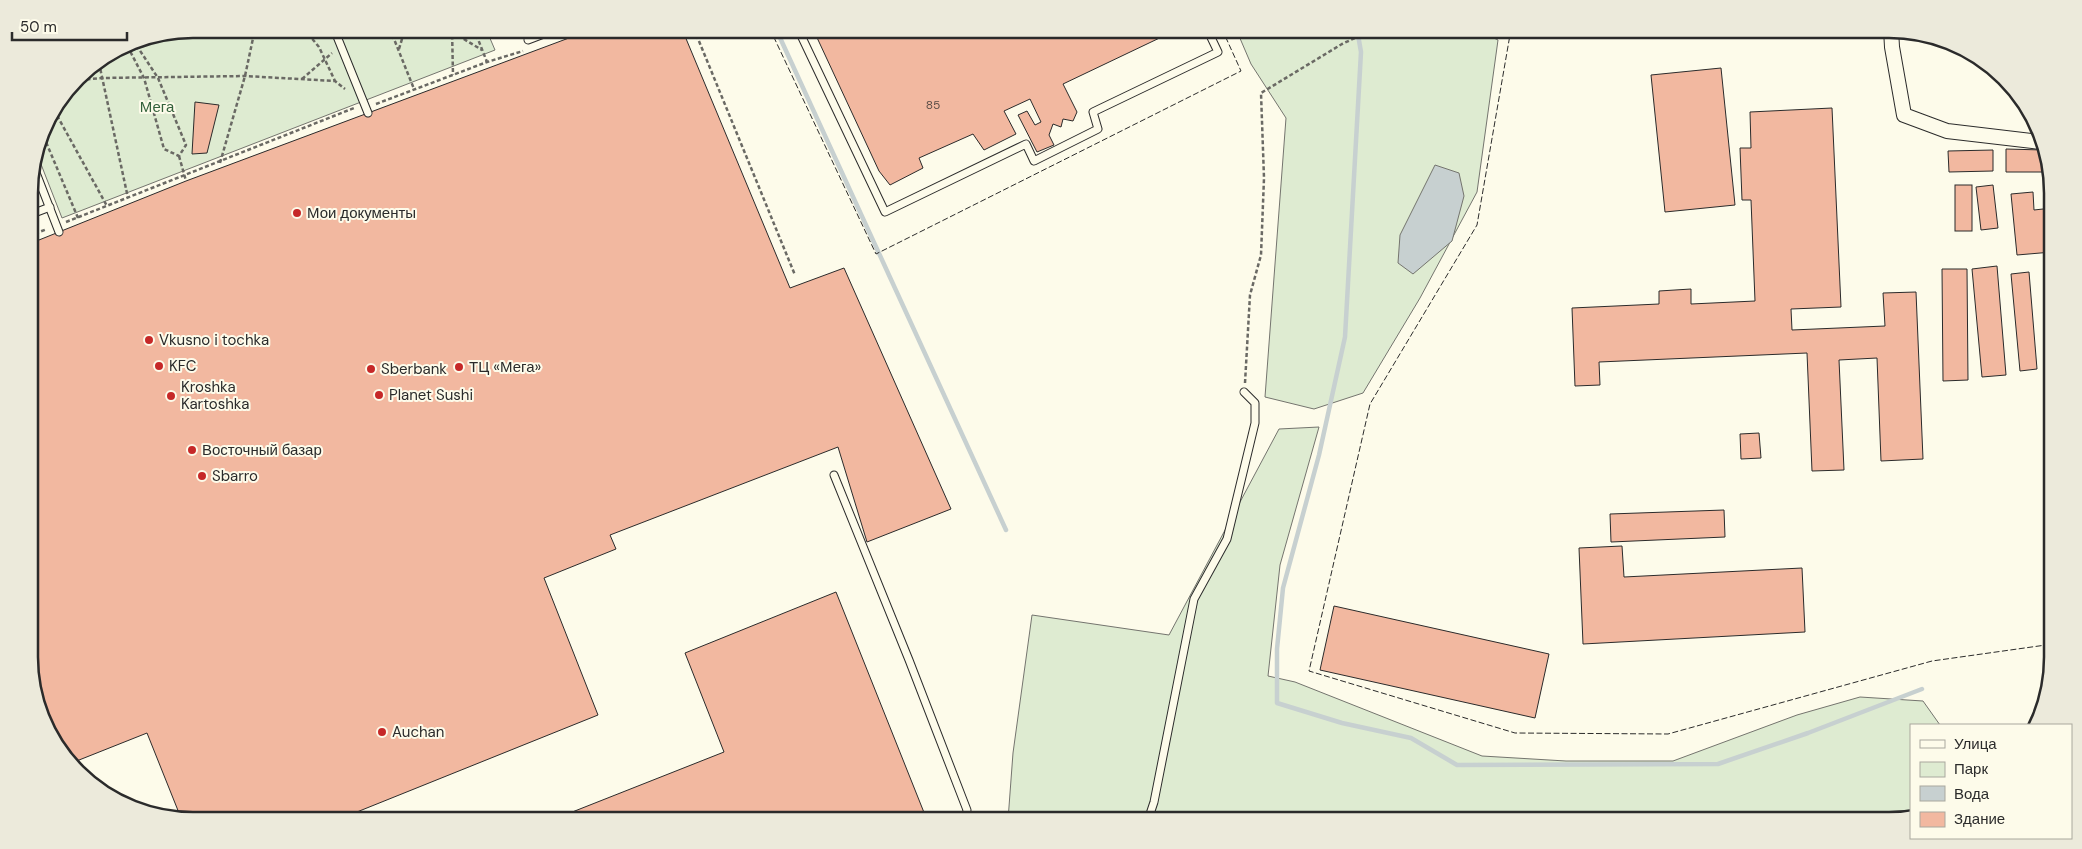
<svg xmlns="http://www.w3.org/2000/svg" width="2082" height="849" font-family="'DM Sans',sans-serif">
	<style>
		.green { fill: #deebd1; stroke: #74746e }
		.water { fill: #c7d0d0; stroke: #74746e }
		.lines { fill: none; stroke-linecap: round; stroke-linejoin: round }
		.stream { stroke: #c7d0d0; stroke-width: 4.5 }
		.building { fill: #f2b8a0; stroke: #2b2b2b }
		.service-casing { stroke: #2b2b2b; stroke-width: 9 }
		.minor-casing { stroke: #2b2b2b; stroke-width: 16 }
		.path { stroke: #6a6964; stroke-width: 2.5; stroke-dasharray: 4 2.5; stroke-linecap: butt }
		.service { stroke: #fdfbea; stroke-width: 7 }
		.minor { stroke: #fdfbea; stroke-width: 14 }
		.fence { stroke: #2b2b2b; stroke-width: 1; stroke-dasharray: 6 2.5; stroke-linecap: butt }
		.poi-dot { fill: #c62828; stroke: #fdfbea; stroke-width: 2 }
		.labels { text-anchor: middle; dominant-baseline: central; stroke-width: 4; stroke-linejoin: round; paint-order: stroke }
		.number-label { font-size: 12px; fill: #5d4e48 }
		.park-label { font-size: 15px; fill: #34623c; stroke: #fdfbea }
		.poi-label { font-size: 15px; fill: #2b2b2b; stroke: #fdfbea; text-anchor: start }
		.rim { fill: none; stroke: #2b2b2b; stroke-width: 2.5 }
	</style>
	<rect width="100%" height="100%" fill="#fdfbea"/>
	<g class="green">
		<polygon points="192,29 486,29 495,50 62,218 37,154 46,120 84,70 130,41"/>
		<polygon points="1236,29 1475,29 1498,40 1477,192 1420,298 1363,393 1314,409 1265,397 1286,118 1251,64"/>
		<polygon points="1319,427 1280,565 1268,676 1295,682 1482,756 1566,761 1673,761 1797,715 1860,697 1923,701 1940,725 1911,725 1911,818 1900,820 1008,820 1013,753 1032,615 1169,635 1279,429"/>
	</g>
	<polygon class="water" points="1435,165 1459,173 1464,196 1452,241 1413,274 1398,263 1400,235"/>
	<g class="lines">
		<g class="stream">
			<polyline points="776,29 1006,530"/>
			<polyline points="1357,29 1361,52 1345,337 1319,455 1283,588 1277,649 1277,703 1342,723 1411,738 1457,765 1718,764 1808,733 1922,689"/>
		</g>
	</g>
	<g class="building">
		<polygon points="593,29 682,29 790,288 844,268 951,509 867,542 838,447 610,535 616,549 544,578 598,715 337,820 192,820 181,818 147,733 69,764 32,688 29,244 186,181"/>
		<polygon points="813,29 1168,29 1170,33 1063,84 1077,112 1073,121 1063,119 1061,127 1053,124 1049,135 1054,145 1037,152 1018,115 1027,111 1035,125 1041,122 1030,99 1004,111 1016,134 984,150 973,134 919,158 923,168 890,185 879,171"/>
		<polygon points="1721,68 1735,205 1665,212 1651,75"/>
		<polygon points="195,102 219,105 207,153 192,154"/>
		<polygon points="1832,108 1841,307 1791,309 1792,330 1885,326 1883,293 1916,292 1923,459 1881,461 1877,358 1839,360 1844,470 1812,471 1807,353 1599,362 1600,385 1575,386 1572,308 1659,304 1659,291 1691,289 1691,304 1755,301 1751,200 1742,200 1740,148 1751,148 1750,112"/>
		<polygon points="2006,149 2043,150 2052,172 2006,172"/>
		<polygon points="1993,150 1993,171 1949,172 1948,151"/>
		<rect x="1955" y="185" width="17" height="46"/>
		<polygon points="1993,185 1998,228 1981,230 1976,187"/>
		<polygon points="2033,192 2034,210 2052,208 2052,252 2017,255 2011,194"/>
		<polygon points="1997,266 2006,375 1982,377 1972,269"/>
		<polygon points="1942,269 1967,269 1968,380 1943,381"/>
		<polygon points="2029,272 2037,369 2020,371 2011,274"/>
		<polygon points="1759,433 1761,458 1741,459 1740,434"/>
		<polygon points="1724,510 1725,537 1611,542 1610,514"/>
		<polygon points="1622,546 1624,577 1802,568 1805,632 1583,644 1579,548"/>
		<polygon points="836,592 927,820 552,820 724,752 685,653"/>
		<polygon points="1334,606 1549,654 1535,718 1320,670"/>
	</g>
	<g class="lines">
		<g class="service-casing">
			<g id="service">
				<polyline points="334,29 368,113"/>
				<polyline points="798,29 885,212 1026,144 1034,161 1098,129 1093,112 1218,52 1207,29"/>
				<polyline points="528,40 557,29"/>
				<polyline points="33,165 59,232"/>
				<polyline points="29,215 50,207"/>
				<polyline points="834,475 909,660 967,810 965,820"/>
				<polyline points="1148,820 1154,802 1194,599 1227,539 1255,423 1255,403 1244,392"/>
			</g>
		</g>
		<g class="minor-casing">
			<polyline id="minor" points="1891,29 1892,47 1904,115 1947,131 2040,142"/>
		</g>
		<g class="path">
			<polyline points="304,29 319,47 335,81"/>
			<polyline points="390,29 414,89"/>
			<polyline points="447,29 482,50"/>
			<polyline points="452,29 453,75"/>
			<polyline points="474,29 487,62"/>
			<polyline points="694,29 795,275"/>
			<polyline points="566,35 581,29"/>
			<polyline points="349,38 360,29"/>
			<polygon points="133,40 158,78 186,145 179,156 164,149 144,78 130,51"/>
			<polyline points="399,49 405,29"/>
			<polyline points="99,63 128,198"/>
			<polyline points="302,79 332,53"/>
			<polyline points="80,80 102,78 245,76 335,81 345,89"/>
			<polyline points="376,104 487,62 523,51"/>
			<polyline points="54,110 107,206"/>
			<polyline points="179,156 186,181"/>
			<polyline points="220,163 245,76 255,29"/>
			<polyline points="78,218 46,142 54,110 66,94 99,63 181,31"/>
			<polyline points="66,222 354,108"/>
			<polyline points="29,236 47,229"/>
			<polyline points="1245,383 1250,295 1261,255 1264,178 1261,93 1342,44 1374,29"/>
		</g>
		<use href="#service" class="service"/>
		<use href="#minor" class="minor"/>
		<g class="fence">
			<polyline points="770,29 876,254 1241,71 1222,29"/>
			<polyline points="1511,29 1477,225 1370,404 1309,671 1515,733 1668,734 1932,661 2053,644"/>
		</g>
	</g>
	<g class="poi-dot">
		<circle cx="297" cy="213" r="5"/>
		<circle cx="149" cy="340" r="5"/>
		<circle cx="159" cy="366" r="5"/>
		<circle cx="459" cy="367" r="5"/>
		<circle cx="371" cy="369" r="5"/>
		<circle cx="379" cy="395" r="5"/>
		<circle cx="171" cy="396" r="5"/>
		<circle cx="192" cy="450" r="5"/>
		<circle cx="202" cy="476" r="5"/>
		<circle cx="382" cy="732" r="5"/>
	</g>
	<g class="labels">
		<g class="number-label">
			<text x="933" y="105">85</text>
		</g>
		<g class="park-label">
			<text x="157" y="107">Мега</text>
		</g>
		<g class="poi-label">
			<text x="307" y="213">Мои документы</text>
			<text x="159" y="340">Vkusno i tochka</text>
			<text x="169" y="366">KFC</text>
			<text x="469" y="367">ТЦ «Мега»</text>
			<text x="381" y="369">Sberbank</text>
			<text x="181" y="387">Kroshka<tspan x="181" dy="17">Kartoshka</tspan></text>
			<text x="389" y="395">Planet Sushi</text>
			<text x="202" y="450">Восточный базар</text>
			<text x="212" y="476">Sbarro</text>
			<text x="392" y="732">Auchan</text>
		</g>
	</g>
	<path d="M0 0H2082V849H0ZM193 38H1889A155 155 0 0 1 2044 193V657A155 155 0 0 1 1889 812H193A155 155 0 0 1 38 657V193A155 155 0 0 1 193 38Z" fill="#eceadb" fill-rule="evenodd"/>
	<path class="rim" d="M193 38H1889A155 155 0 0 1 2044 193V657A155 155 0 0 1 1889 812H193A155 155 0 0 1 38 657V193A155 155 0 0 1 193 38Z"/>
	<rect x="1910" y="724" width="162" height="115" fill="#fdfbea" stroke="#a9a89e"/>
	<rect x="1920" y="740" width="25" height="8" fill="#fdfbea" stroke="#a9a89e"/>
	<text x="1954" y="749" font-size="15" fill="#2b2b2b">Улица</text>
	<rect x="1920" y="762" width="25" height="15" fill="#deebd1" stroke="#a9a89e"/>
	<text x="1954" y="774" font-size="15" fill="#2b2b2b">Парк</text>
	<rect x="1920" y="786" width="25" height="15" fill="#c7d0d0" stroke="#a9a89e"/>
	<text x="1954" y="799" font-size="15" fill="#2b2b2b">Вода</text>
	<rect x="1920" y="812" width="25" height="15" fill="#f2b8a0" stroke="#a9a89e"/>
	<text x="1954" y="824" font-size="15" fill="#2b2b2b">Здание</text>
	<path d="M12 32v8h115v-8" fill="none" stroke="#2b2b2b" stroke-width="2.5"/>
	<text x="20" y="32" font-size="15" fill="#2b2b2b" stroke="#fdfbea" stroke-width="4" paint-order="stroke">50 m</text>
</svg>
